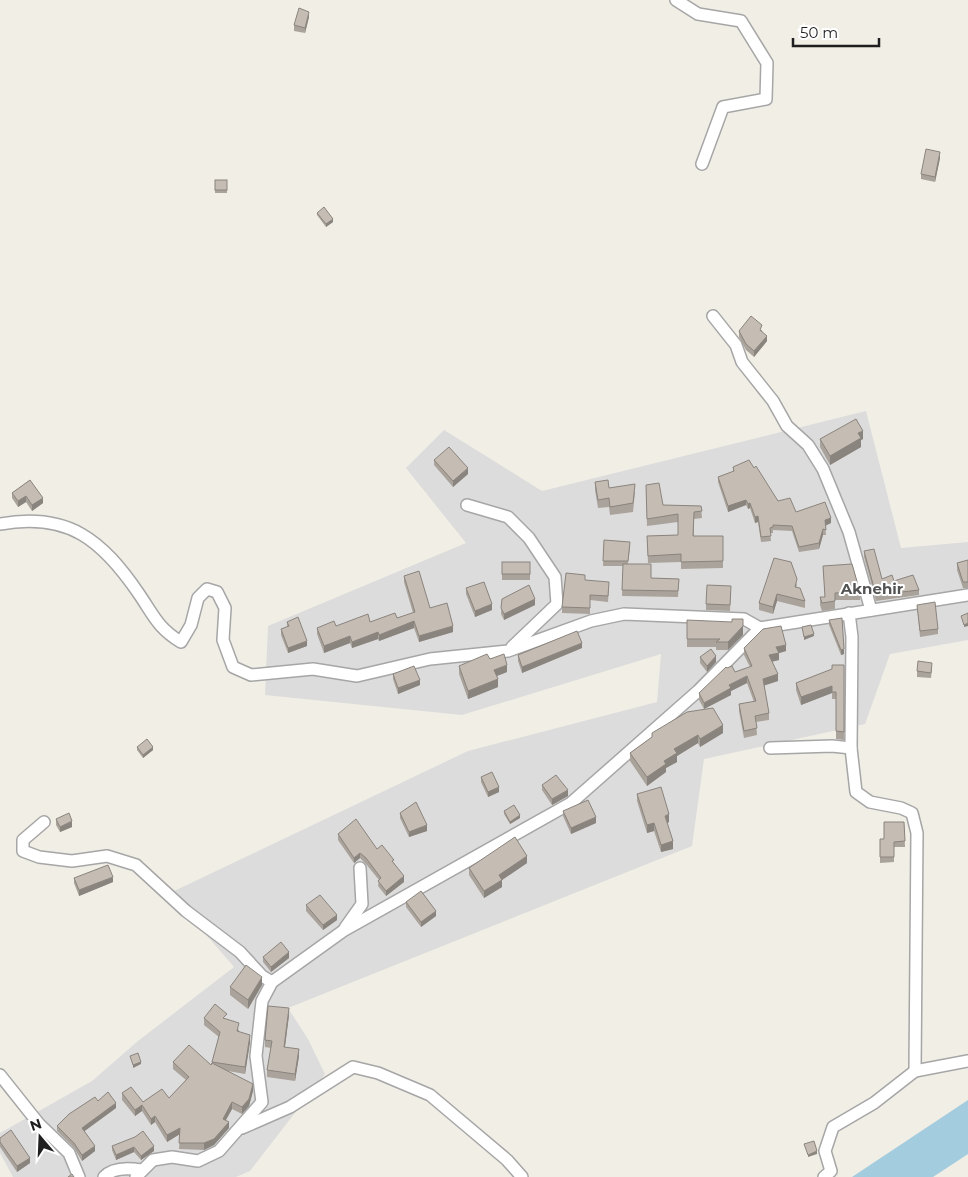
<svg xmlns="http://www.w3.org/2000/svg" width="968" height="1177" font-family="Montserrat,sans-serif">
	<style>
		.residential { fill: #dddcdc }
		.water { fill: #a4ccdf }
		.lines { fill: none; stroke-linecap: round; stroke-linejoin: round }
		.minor-casing { stroke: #a6a6a6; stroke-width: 14 }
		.minor { stroke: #fff; stroke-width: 11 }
		.wall { fill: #a9a39b }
		.shaded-wall { fill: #8a847e }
		.building { fill: #c5bdb4; stroke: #8a847e }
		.labels { text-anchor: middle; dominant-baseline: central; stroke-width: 4; stroke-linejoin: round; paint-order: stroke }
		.quarter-label { font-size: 15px; font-weight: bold; fill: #525252; stroke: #fff }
	</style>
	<rect width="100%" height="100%" fill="#f0eee5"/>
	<polygon class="residential" points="866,411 901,548 968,542 968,640 890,654 865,724 704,759 692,846 288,1008 308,1039 325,1074 250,1171 236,1177 13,1177 0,1153 0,1133 92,1081 138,1041 234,967 170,893 468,751 657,702 661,654 462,715 265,695 268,626 466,543 406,468 444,430 542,491"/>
	<polygon class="water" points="968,1100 968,1154 933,1177 852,1177"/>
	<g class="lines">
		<g class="minor-casing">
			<g id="minor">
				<polyline points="676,0 698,14 741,21 767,63 766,99 723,107 702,164"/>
				<polyline points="713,316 736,345 742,362 773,401 787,426 808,445 823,469 849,532 871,610"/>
				<polyline points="467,505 508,517 529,538 555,577 557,604 512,647"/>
				<path d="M0,524C69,512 102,540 139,594C154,616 158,628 181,642L191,625L198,598L207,589L217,592L225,608L223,640L233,667L251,675L313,669L357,676L430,659L508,651L591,621L624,614L744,619L760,628"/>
				<polyline points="849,613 852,637 851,748 856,792 870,802 901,808 912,813 917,833 915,1071"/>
				<polyline points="770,748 832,746 851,748"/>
				<polyline points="44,822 23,840 23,851 39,857 72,861 107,856 136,865 186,911 240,952 262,976 272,982"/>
				<polyline points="345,928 362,904 360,868"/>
				<polyline points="0,1075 39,1124 69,1153 79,1177"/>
				<polyline points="242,1128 290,1107 353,1067 378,1073 430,1095 507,1160 522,1177"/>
				<path d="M104,1177C113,1167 129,1168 141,1170"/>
				<polyline points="136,1177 153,1160 172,1157 198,1161 219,1151 262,1102 256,1056 262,1001 272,982 343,931 571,803 698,691 760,628 968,595"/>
				<polyline points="824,1177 831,1171 825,1151 833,1127 874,1103 915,1071 968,1061"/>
			</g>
		</g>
		<use href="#minor" class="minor"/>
	</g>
	<g class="wall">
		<polygon points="309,17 305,33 294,31 294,25"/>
		<polygon points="940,158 935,182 921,179 921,174"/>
		<rect x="215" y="180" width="12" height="13"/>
		<polygon points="317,213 333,222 326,227 317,215"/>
		<polygon points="762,330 762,331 767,341 754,357 746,350 739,337 739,331"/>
		<polygon points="820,439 863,439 861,440 861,447 830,465 820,447"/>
		<polygon points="434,460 468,474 453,487 434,465"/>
		<polygon points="733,467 754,468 778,501 796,512 831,523 825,525 826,535 823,535 819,549 799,552 792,531 773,530 773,533 770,533 771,541 761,542 758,522 755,523 750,508 748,509 746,505 728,512 718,482 718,477 733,472"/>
		<polygon points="30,480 43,503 32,511 26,502 18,507 12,498 12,493"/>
		<polygon points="595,482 609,488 635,492 633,512 610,515 609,507 598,508 595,490"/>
		<polygon points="646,485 663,505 701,506 702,518 694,519 694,536 723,536 723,568 681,569 681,562 648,563 647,536 678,535 678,522 647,526"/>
		<polygon points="604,540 630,547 628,564 651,578 679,579 678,597 622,596 623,566 603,566"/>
		<polygon points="864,551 882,579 894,581 919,590 919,595 876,601 864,557"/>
		<polygon points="968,560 968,588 963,588 957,570 957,563"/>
		<rect x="502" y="562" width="28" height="18"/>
		<polygon points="791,562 797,586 796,587 805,601 805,608 777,601 773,614 759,610 759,603"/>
		<polygon points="823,566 860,592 860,600 835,600 835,609 822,611 820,605 820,597 825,597"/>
		<polygon points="404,576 430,608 453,632 419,642 414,628 379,641 378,639 352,648 350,643 324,653 317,634 317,628 370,622 397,618 413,613 404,582"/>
		<polygon points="585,580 609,588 608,602 590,600 590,614 562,613 562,607"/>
		<polygon points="466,588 492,610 475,617 466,594"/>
		<polygon points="731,592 730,611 706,610 706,604"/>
		<polygon points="502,599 535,605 504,620 501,614"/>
		<polygon points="917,605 938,629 938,634 920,637"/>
		<polygon points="687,620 743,635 728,650 716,650 716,647 687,647"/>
		<polygon points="829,620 844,654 841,655 829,625"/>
		<polygon points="287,622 307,646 288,653 281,635 281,629 287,627"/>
		<polygon points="582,648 522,673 518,661 518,655"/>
		<polygon points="744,648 786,651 779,653 779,660 772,662 778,681 764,685 769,713 769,720 756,722 757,735 744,738 739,711 739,704 754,702 747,683 731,691 731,695 704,709 699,700 699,693 727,668 735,672 750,667 744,655"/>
		<polygon points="700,657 716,662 707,672 700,663"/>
		<polygon points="490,659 507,672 497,676 498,687 468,699 459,674 459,666"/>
		<polygon points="844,665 844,740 836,739 836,699 832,699 832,693 801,705 796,690 796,683"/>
		<polygon points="932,669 931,678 917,677 917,671"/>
		<polygon points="393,674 420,685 398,694 393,679"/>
		<polygon points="723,733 700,747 698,743 677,756 677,762 666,768 666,772 647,786 630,761 630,753 652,737"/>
		<polygon points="137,747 153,750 143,758 137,750"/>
		<polygon points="481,777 499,792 488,797 481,782"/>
		<polygon points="542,785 568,796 552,805 542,790"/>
		<polygon points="637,794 669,822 667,823 673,849 661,852 654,831 647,833 637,801"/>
		<polygon points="504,811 520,818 510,824 504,814"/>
		<polygon points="563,811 596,823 571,834 563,816"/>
		<polygon points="400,813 427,831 409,837 400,818"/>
		<polygon points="56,819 72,827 60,832 56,825"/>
		<polygon points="904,822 905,847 894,847 894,862 880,863 880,839 884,839"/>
		<polygon points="338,834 377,849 394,863 404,882 386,896 378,886 379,880 366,864 360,858 354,863 338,840"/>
		<polygon points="527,863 502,880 502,887 484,898 469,875 469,868"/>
		<polygon points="74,878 113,882 79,896 74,883"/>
		<polygon points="406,902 436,916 421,927 406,907"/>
		<polygon points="306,905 337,920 323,930 306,911"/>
		<polygon points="263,957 289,958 271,972 263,962"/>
		<polygon points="262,985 248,1009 230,995 230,987"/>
		<polygon points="289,1015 285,1047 299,1056 295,1081 267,1077 267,1070 271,1048 265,1047 265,1040"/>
		<polygon points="204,1018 227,1019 239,1030 239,1032 250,1042 245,1074 228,1071 253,1091 249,1106 242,1114 232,1109 226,1120 229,1128 214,1145 204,1150 179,1149 180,1134 167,1142 155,1122 151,1125 142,1111 135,1116 122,1100 122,1093 143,1102 169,1098 186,1080 173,1069 173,1062 211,1065 219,1037 204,1025"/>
		<polygon points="98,1101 116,1108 84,1131 95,1151 82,1161 74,1148 57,1131 57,1126"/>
		<polygon points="0,1138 30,1163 17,1172 0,1147"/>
		<polygon points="112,1146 154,1146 154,1151 141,1160 134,1152 116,1160 112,1150"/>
	</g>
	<g class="shaded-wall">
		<polygon points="309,12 309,17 305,33 305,28"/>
		<polygon points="940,152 940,158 935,182 935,177"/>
		<polygon points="333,219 333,222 326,227 326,224"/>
		<polygon points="767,336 767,341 754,357 754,351"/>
		<polygon points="863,431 863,439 861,440 861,447 830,465 830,456 858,433"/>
		<polygon points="468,468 468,474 453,487 453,481"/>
		<polygon points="26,496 26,502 18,507 18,501"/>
		<polygon points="43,498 43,503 32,511 32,505"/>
		<polygon points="746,500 746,505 728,512 728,506"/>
		<polygon points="750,503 750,508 748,509 748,504"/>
		<polygon points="758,516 758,522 755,523 755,517"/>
		<polygon points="831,518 831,523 825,526 825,520"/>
		<polygon points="823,529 823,535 819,549 819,543"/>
		<polygon points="777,594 777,601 773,614 773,607"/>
		<polygon points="535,599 535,605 504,620 504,614"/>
		<polygon points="492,604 492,610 475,617 475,611"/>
		<polygon points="414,621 414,628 379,641 379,635"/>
		<polygon points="968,623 968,626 964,627 964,625"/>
		<polygon points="453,626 453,632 419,642 419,636"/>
		<polygon points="743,626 743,635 728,650 728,642"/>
		<polygon points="378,632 378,639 352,648 352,642"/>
		<polygon points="814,634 814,636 804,640 804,637"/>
		<polygon points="350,636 350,643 324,653 324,646"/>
		<polygon points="307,641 307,646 288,653 288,648"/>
		<polygon points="582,643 582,648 522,673 522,667"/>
		<polygon points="786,645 786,651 776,654 776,647"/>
		<polygon points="844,649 844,654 841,655 841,650"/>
		<polygon points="779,653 779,660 769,662 769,655"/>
		<polygon points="716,656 716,662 707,672 707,666"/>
		<polygon points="507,665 507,672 494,677 494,670"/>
		<polygon points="778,674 778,681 763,686 763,679"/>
		<polygon points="747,676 747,683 731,691 731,695 704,709 704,703 729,685"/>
		<polygon points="498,679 498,687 468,699 468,691"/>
		<polygon points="420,680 420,685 398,694 398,688"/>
		<polygon points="832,686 832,693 801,705 801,697"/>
		<polygon points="723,725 723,733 700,747 700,739"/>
		<polygon points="698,735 698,743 677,756 677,762 666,768 666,772 647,786 647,777 674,749"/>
		<polygon points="153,747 153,750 143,758 143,755"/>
		<polygon points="499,787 499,792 488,797 488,792"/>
		<polygon points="568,790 568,796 552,805 552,799"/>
		<polygon points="669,814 669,822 665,824 665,816"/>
		<polygon points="520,815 520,818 510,824 510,822"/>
		<polygon points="596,817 596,823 571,834 571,828"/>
		<polygon points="72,821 72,827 60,832 60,827"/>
		<polygon points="654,823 654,831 647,833 647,825"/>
		<polygon points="427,825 427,831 409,837 409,832"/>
		<polygon points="673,841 673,849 661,852 661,845"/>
		<polygon points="360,853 360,858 354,863 354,858"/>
		<polygon points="527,856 527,863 502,880 502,887 484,898 484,891 499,875"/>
		<polygon points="404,876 404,882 386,896 386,891"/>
		<polygon points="113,877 113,882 79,896 79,890"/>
		<polygon points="436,911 436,916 421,927 421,922"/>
		<polygon points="337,915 337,920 323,930 323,925"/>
		<polygon points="289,952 289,958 271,972 271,967"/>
		<polygon points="262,977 262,985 248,1009 248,1000"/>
		<polygon points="289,1008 289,1015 284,1054 284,1047"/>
		<polygon points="250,1035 250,1042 245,1074 245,1067"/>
		<polygon points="299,1049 299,1056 295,1081 295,1074"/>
		<polygon points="141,1062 141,1064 133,1068 133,1065"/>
		<polygon points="253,1084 253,1091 249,1106 242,1114 242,1107"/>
		<polygon points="232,1102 232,1109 223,1125 223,1119"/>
		<polygon points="116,1103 116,1108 82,1133 82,1128"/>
		<polygon points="142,1105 142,1111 135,1116 135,1110"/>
		<polygon points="155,1116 155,1122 151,1125 151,1119"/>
		<polygon points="229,1122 229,1128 214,1145 204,1150 204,1143"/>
		<polygon points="180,1128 180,1134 167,1142 167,1135"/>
		<polygon points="95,1146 95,1151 82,1161 82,1155"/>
		<polygon points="154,1146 154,1151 141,1160 141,1156"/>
		<polygon points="134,1147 134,1152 116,1160 116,1155"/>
		<polygon points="817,1151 817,1154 808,1157 808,1155"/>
		<polygon points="30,1158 30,1163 17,1172 17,1166"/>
	</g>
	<g class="building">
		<polygon points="299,8 309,12 305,28 294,25"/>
		<polygon points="926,149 940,152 935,177 921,174"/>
		<rect x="215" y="180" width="12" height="10"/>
		<polygon points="324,207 333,219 326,224 317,213"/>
		<polygon points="751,316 762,325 760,330 767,336 754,351 746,344 739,331"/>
		<polygon points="856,419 863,431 858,433 861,438 830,456 820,439"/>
		<polygon points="449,447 468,468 453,481 434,460"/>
		<polygon points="749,460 754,468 756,466 778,501 790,498 796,512 825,502 831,518 825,520 826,530 823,529 819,543 799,547 792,526 773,525 773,527 770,528 771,536 761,537 758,516 755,517 750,503 748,504 746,500 728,506 718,477 734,471 733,467"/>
		<polygon points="30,480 43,498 32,505 26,496 18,501 12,493"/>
		<polygon points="608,480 609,488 635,484 633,503 610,507 609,498 598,500 595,482"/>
		<polygon points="659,483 663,505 701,506 702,511 694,512 693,536 723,536 723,561 681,562 681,554 648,556 647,536 678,535 678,514 647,519 646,485"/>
		<polygon points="604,540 630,542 628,561 603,561"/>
		<polygon points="874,549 882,579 892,575 894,581 913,575 919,590 876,595 864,551"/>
		<polygon points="774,558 791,562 797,579 795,587 800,588 805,601 777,594 773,607 759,603"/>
		<polygon points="968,560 968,582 963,582 957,563"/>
		<rect x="502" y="562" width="28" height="12"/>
		<polygon points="623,564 651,564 651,578 679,579 678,591 622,590"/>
		<polygon points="852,564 860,592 835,593 835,601 822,603 820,597 825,597 823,566"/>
		<polygon points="419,571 430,608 447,603 453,626 419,636 414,621 379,635 378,632 352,642 350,636 324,646 317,628 334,621 336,626 368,614 370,622 395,613 397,618 415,612 404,576"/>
		<polygon points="566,573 585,575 585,580 609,582 608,596 590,595 590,608 562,607"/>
		<polygon points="484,582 492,604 475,611 466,588"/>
		<polygon points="529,585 535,599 504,614 501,608 502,599"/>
		<polygon points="707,585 731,586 730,605 706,604"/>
		<polygon points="935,602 938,629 920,631 917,605"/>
		<polygon points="968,613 968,623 964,625 961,616"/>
		<polygon points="298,617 307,641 288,648 281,629 289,626 287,622"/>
		<polygon points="842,618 844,649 841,650 829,620"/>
		<polygon points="732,619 743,619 743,626 728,642 716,642 720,639 687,639 687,620 732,622"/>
		<polygon points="811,625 814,634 804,637 802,627"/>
		<polygon points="781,626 786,645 776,647 779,653 769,655 778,674 763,679 769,713 755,716 757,728 744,731 739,704 756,701 747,676 729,685 731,688 704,703 699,693 726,667 727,668 732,666 735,672 752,666 744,648 763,629"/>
		<polygon points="577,631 582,643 522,667 518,655"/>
		<polygon points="711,649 716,656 707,666 700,657"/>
		<polygon points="487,654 490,659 504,654 507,665 494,670 498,679 468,691 459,666"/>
		<polygon points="918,661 932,663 931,673 917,671"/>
		<polygon points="832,665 844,665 844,732 836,731 836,692 832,692 832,686 801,697 796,683 832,669"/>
		<polygon points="414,666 420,680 398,688 393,674"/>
		<polygon points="713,708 723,725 700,739 698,735 674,749 677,753 664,761 666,764 647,777 630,753 652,737 652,733 687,712"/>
		<polygon points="147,739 153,747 143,755 137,747"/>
		<polygon points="492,772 499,787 488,792 481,777"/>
		<polygon points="556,775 568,790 552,799 542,785"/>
		<polygon points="661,787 669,814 665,816 673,841 661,845 654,823 647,825 637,794"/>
		<polygon points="588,800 596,817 571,828 563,811"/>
		<polygon points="416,802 427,825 409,832 400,813"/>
		<polygon points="514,805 520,815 510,822 504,811"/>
		<polygon points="69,813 72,821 60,827 56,819"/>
		<polygon points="356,819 377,849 382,845 394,860 392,861 404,876 386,891 378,881 381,878 366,858 360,853 354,858 338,834"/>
		<polygon points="884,822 904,822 905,841 894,842 894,857 880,857 880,839 884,839"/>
		<polygon points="515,837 527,856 499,875 502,880 484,891 469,868"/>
		<polygon points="108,865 113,877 79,890 74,878"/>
		<polygon points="421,891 436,911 421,922 406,902"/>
		<polygon points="320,895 337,915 323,925 306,905"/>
		<polygon points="281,942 289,952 271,967 263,957"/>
		<polygon points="246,965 262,977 248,1000 230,987"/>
		<polygon points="215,1004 227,1014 223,1018 239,1023 237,1031 250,1035 245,1067 212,1062 220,1032 204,1018"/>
		<polygon points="268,1006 289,1008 284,1047 299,1049 295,1074 267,1070 272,1041 265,1040"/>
		<polygon points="189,1045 211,1065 212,1063 253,1084 249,1099 242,1107 232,1102 223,1119 229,1122 214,1139 204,1143 179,1143 180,1128 167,1135 155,1116 151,1119 142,1105 135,1110 122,1093 131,1087 143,1102 162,1089 169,1098 189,1077 173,1062"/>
		<polygon points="138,1053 141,1062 133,1065 130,1056"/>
		<polygon points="108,1092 116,1103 82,1128 95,1146 82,1155 74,1143 57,1126 69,1114 95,1097 98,1101"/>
		<polygon points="11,1130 30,1158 17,1166 0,1142 0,1138"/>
		<polygon points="143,1131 154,1146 141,1156 134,1147 116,1155 112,1146 135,1137"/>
		<polygon points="814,1141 817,1151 808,1155 804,1144"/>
		<polygon points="72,1174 74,1177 68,1177"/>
	</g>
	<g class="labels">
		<g class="quarter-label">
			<text x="872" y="588">Aknehir</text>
		</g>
	</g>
	<g transform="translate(40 1137) rotate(341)" stroke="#ffffff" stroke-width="4" paint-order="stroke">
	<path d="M0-4L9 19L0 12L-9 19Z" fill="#1f1f1f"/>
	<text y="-8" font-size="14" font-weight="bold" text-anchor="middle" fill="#1f1f1f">N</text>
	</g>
	<path d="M793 38v8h86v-8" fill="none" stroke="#1f1f1f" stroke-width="2.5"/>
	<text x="800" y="38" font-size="15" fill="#1f1f1f" stroke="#ffffff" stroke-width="4" paint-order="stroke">50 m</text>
</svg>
